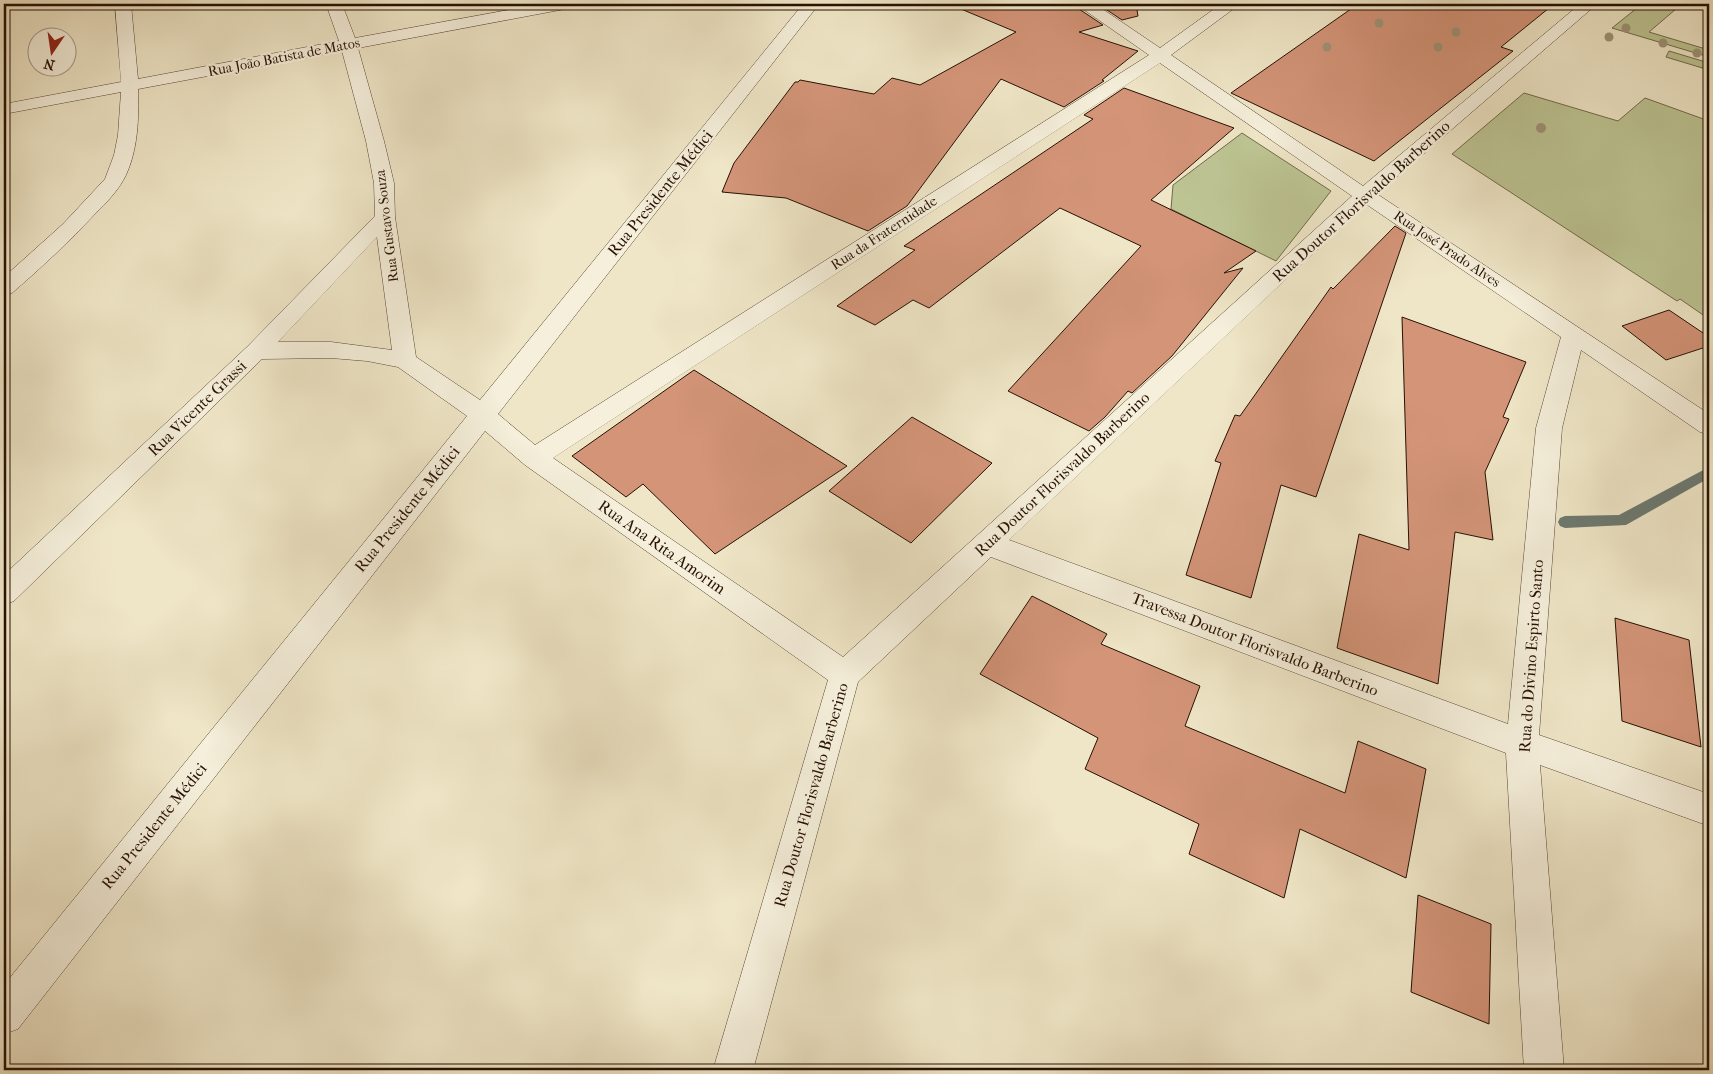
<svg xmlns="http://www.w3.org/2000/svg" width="1713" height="1074" font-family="'IM FELL French Canon',serif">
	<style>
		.green { fill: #bdc493; stroke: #726a4b }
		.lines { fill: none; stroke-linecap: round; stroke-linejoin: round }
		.stream { fill: #6c7970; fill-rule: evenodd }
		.building { fill: #d39478; stroke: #271003 }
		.minor-casing { stroke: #594634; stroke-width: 1 }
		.minor { fill: #f5efdb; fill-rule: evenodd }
		.tree { fill: #9e9377 }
		.labels { text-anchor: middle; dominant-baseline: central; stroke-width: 4.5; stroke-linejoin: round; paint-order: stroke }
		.far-street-label { font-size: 14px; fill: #271003; stroke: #f5efdb }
		.street-label { font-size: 16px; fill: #271003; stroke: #f5efdb }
	</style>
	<rect width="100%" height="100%" fill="#efe6c7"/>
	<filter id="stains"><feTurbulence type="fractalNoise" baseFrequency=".004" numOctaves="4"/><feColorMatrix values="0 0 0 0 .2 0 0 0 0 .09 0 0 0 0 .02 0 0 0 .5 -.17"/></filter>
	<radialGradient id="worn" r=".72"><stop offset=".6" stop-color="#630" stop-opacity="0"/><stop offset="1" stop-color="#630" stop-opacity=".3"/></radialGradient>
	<g class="green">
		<polygon points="1642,4 1656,4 1676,9 1649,32 1709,50 1709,57 1612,28"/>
		<polygon points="1669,51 1709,63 1709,70 1666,57"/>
		<polygon points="1524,93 1618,121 1645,98 1709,121 1709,319 1680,299 1677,301 1452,154"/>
		<polygon points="1242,133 1331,191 1276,261 1171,209 1173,185"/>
	</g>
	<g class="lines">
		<polygon class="stream" points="1709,467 1709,478 1626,525 1565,528 1560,526 1558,522 1560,518 1565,516 1619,515"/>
	</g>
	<g class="building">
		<polygon points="949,4 1075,4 1079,9 1103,25 1079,32 1138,51 1102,80 1104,81 1064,107 1001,79 907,206 868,231 786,198 722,192 734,163 795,82 798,82 800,80 874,94 892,78 920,85 1016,32"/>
		<polygon points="1098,4 1136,4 1138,16 1122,20"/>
		<polygon points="1358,4 1554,4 1501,47 1513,51 1374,161 1231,93"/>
		<polygon points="1124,88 1234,128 1151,200 1256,251 1224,273 1243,268 1172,356 1132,393 1128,391 1105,417 1089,431 1008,391 1141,246 1060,208 929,308 913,300 875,325 837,306 915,250 904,246 1093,119 1084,115"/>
		<polygon points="1395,226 1406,233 1316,497 1281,485 1251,598 1186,575 1221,463 1215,461 1235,415 1240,416 1331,287 1333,289"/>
		<polygon points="1669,310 1709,337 1709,346 1666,360 1622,326"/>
		<polygon points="1402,317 1526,362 1503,417 1509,419 1485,472 1493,540 1455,532 1438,684 1337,648 1359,534 1409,550"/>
		<polygon points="694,370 847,466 715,554 643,484 626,497 572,456"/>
		<polygon points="912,417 992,463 911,543 829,491"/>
		<polygon points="1032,596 1107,634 1101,644 1200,686 1185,726 1345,793 1358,741 1426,769 1406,878 1300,829 1284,898 1189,854 1199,824 1085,769 1098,738 980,674"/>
		<polygon points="1615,618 1689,640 1701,747 1622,721"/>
		<polygon points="1418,895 1491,924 1489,1024 1411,992"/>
	</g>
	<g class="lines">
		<g class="minor-casing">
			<path id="minor" d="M115,4H131L138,79L339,41L326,4H342L355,38L541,4H573L570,7L565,9L358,48L384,141L394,183L395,217L416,357L480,400L803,4H819L498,414L535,445L1149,55L1080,7L1077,4H1095L1160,48L1221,4H1239L1236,7L1171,55L1363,186L1580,4H1597L1377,194L1709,414V435L1700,432L1581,350L1562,428L1539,735L1709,794V826L1540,765L1564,1070H1524L1506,753L991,557L858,682L753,1070H713L828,680L525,465L485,431L18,1029L4,1034V985L467,416L398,367L367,361L331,358L262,359L14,601L4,605V575L248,346L375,216L374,183L366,141L342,51L138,89C139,118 138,149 126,175C119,190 106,203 95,214C69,242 41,268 12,293L4,295V277L63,224L105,179L114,155L118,135L121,92L4,114V104L121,82ZM1160,63L1352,196L843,657L553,458ZM1366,204L1561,337L1536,428L1508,724L1009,540ZM377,237L392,350L331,342H278Z"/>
		</g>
		<use href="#minor" class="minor"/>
	</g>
	<g class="tree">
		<circle cx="1379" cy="23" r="4.5"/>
		<circle cx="1626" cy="28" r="4.5"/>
		<circle cx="1456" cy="32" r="4.5"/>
		<circle cx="1609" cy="37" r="4.5"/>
		<circle cx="1663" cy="43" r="4.5"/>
		<circle cx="1327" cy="47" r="4.5"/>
		<circle cx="1438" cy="47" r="4.5"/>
		<circle cx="1697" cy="53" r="4.5"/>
		<circle cx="1541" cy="128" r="5"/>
	</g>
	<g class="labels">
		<g class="far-street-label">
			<text transform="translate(284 57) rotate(-11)">Rua João Batista de Matos</text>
			<text transform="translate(387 226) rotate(-97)">Rua Gustavo Souza</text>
			<text transform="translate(884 233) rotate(-33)">Rua da Fraternidade</text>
			<text transform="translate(1447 249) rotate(34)">Rua José Prado Alves</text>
		</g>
		<g class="street-label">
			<text transform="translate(660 193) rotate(-51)">Rua Presidente Médici</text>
			<text transform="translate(1361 201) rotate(-42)">Rua Doutor Florisvaldo Barberino</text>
			<text transform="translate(197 408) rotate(-44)">Rua Vicente Grassi</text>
			<text transform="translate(1062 474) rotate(-43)">Rua Doutor Florisvaldo Barberino</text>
			<text transform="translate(407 509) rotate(-51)">Rua Presidente Médici</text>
			<text transform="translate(662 547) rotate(35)">Rua Ana Rita Amorim</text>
			<text transform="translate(1255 644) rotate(21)">Travessa Doutor Florisvaldo Barberino</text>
			<text transform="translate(1531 656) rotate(-86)">Rua do Divino Espirto Santo</text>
			<text transform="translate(811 795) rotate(-74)">Rua Doutor Florisvaldo Barberino</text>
			<text transform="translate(154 826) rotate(-51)">Rua Presidente Médici</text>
		</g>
	</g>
	<rect width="1713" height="1074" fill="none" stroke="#efe6c7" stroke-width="20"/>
	<rect x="5" y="5" width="1703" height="1064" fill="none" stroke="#271003" stroke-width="2.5"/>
	<rect x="10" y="10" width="1693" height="1054" fill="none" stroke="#271003"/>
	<g transform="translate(52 52) rotate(193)"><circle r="24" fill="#f5efdb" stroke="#a39685"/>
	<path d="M0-4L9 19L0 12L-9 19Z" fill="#8f2418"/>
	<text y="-8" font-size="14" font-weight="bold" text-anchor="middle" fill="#271003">N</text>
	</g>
	<rect width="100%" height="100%" filter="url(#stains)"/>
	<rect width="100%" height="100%" fill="url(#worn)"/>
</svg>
